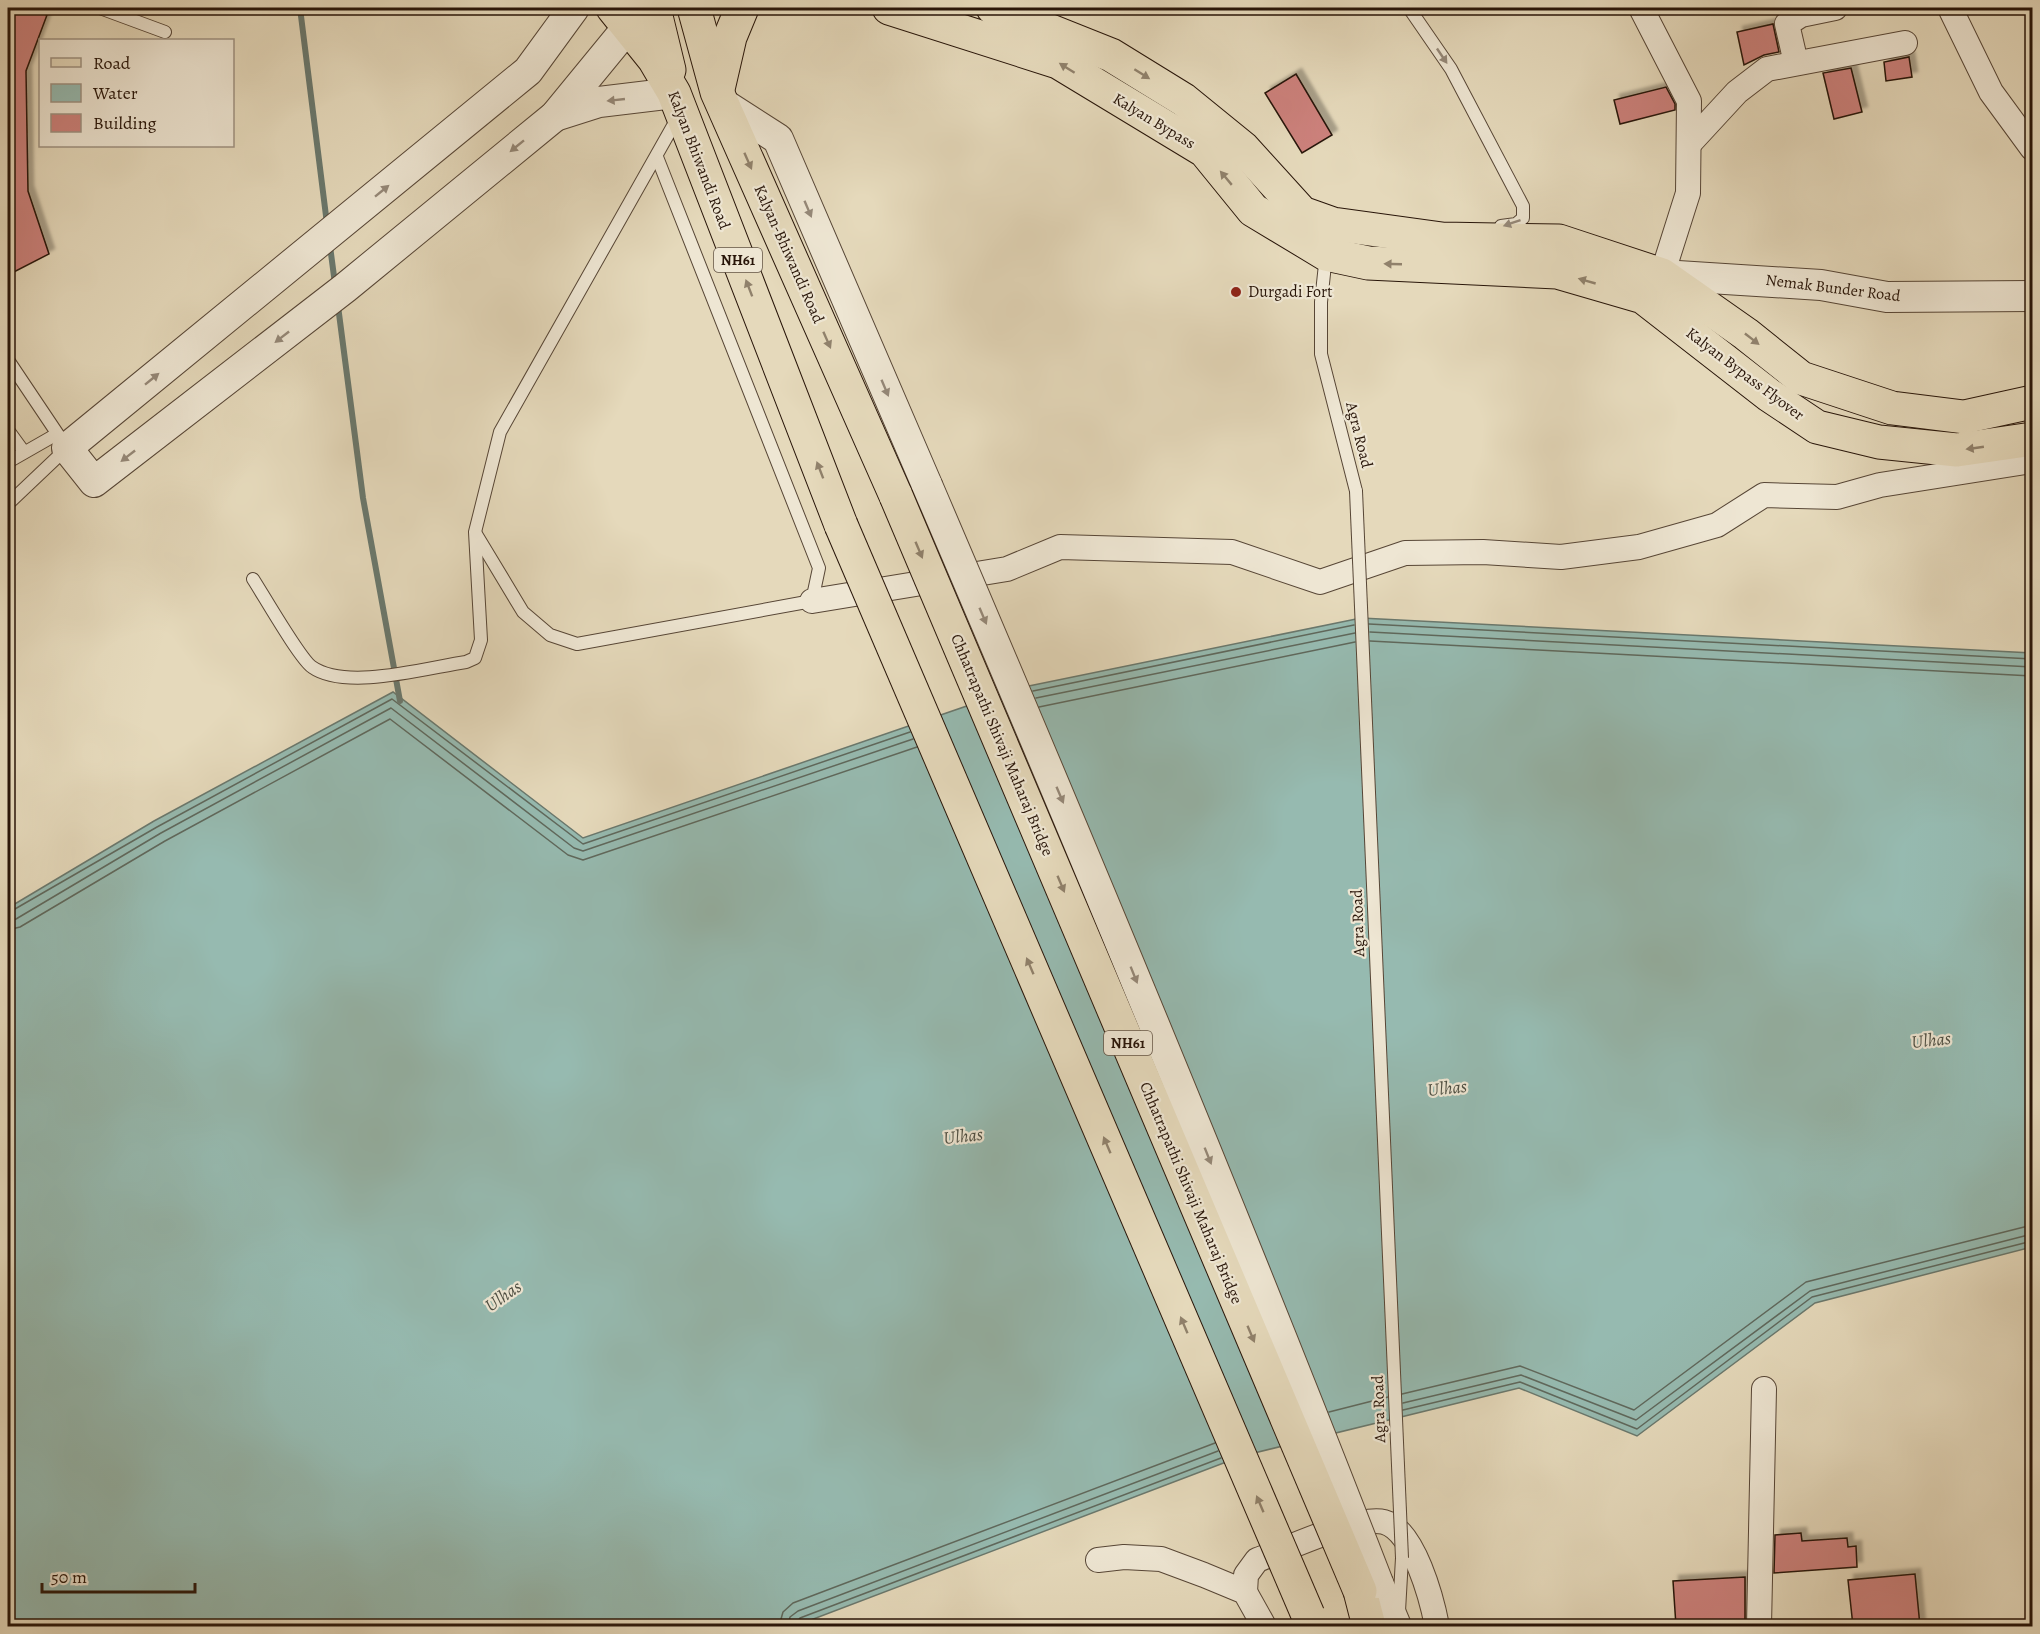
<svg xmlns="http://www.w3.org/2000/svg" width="2040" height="1634" font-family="Alegreya,serif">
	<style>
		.water { fill: #96bab0; stroke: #6a786d; stroke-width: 1.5 }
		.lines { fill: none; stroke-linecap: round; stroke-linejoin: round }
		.shore { stroke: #5f685c; stroke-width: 1.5 }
		.stream { stroke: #6a786d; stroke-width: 6 }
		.building { fill: #cc817b; stroke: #281509; stroke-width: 1.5; filter: url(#shadow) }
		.service-casing { stroke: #574636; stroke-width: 14 }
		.minor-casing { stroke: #574636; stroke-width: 26 }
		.tertiary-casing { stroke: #574636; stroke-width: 32 }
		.primary-casing { stroke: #281509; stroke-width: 35 }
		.trunk-casing { stroke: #281509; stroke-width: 35 }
		.service { stroke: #eee6d3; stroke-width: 12 }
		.minor { stroke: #eee6d3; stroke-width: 24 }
		.tertiary { stroke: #eee6d3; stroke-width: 30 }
		.primary { stroke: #e5d9bb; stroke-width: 33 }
		.trunk { stroke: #e5d9bb; stroke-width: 33 }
		.service-bridge-casing { stroke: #574636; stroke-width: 14; stroke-linecap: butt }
		.tertiary-bridge-casing { stroke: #574636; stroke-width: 32; stroke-linecap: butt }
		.trunk-bridge-casing { stroke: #281509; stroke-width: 35; stroke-linecap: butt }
		.service-bridge { stroke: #eee6d3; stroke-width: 12 }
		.tertiary-bridge { stroke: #eee6d3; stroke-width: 30 }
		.trunk-bridge { stroke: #e5d9bb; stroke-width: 33 }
		.oneway { fill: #958878 }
		.oneway2 { fill: #90816b }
		.poi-dot { fill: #8f2418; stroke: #eee6d3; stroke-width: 2 }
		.labels { text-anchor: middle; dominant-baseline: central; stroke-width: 4.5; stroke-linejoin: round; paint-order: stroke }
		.shield { fill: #eee6d3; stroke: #635446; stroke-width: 1.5 }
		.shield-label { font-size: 15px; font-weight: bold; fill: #281509 }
		.street-label { font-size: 16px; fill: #281509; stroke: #eee6d3 }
		.poi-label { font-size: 16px; fill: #281509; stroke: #eee6d3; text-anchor: start }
		.water-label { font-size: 18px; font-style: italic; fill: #4e4f43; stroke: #eee6d3 }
	</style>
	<defs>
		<filter id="shadow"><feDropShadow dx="5.5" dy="-5.5" stdDeviation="1.5" flood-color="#0004"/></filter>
	</defs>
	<rect width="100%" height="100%" fill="#e5d9bb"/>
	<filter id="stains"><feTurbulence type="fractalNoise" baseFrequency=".00333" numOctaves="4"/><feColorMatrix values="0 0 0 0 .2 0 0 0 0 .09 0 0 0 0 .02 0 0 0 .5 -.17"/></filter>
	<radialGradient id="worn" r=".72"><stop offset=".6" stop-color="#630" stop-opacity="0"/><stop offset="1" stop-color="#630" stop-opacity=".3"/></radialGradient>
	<polygon class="water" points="1361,618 2032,653 2032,1247 1815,1303 1637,1436 1519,1388 1242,1456 795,1626 8,1626 8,908 154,821 393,692 583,838 1019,688"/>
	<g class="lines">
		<g class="shore">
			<polyline points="1369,624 2032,659"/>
			<polyline points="1370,632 2032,667"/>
			<polyline points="1370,641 2032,676"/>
			<polyline points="1033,691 1354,625"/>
			<polyline points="1036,698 1355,633"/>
			<polyline points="1039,707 1355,642"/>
			<polyline points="8,913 157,827 392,699 583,844 910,732"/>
			<polyline points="8,921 16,919 161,833 391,708 574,848 583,851 913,739"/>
			<polyline points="8,930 20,927 165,841 390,719 568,855 583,860 917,747"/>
			<polyline points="1402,1394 1520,1366 1634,1410 1806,1282 2032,1225"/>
			<polyline points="1403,1403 1521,1375 1636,1420 1810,1291 2032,1234"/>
			<polyline points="1403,1410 1520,1382 1637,1429 1812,1297 2032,1241"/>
			<polyline points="1329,1412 1388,1397"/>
			<polyline points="779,1626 783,1612 793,1603 1215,1443"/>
			<polyline points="788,1626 790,1617 798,1611 1218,1451"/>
			<polyline points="795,1626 800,1618 1221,1458"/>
		</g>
		<g class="stream">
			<polyline points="300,8 327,224"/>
			<polyline points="330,246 335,284"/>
			<polyline points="338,306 363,498 400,701"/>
		</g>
	</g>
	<g class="building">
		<polygon points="8,8 26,8 47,15 26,71 28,191 49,254 8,275"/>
		<polygon points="1773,24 1779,52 1764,55 1744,65 1737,32"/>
		<polygon points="1909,57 1912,77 1886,81 1884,62"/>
		<polygon points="1851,68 1862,112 1834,119 1823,73"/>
		<polygon points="1296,74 1332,135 1302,153 1265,93"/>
		<polygon points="1666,87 1675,104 1675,110 1620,124 1614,100"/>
		<polygon points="1801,1533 1802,1541 1847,1538 1848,1547 1856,1546 1857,1567 1774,1573 1775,1535"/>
		<polygon points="1915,1574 1920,1626 1853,1626 1848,1580"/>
		<polygon points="1745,1577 1745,1626 1676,1626 1673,1581"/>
	</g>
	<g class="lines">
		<g class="service-casing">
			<g id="service">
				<polyline points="100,8 165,32"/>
				<polyline points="1409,8 1451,69 1523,206 1523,218 1516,224 1501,226"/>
				<polyline points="1326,255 1321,302 1321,354 1356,491"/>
				<polyline points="8,360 67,448 8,504"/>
				<polyline points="8,430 24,452"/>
				<polyline points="8,462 57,434"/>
				<polyline points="476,534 523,612 550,635 577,644 812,601 819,568 657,157"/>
				<path d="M253,579C264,596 300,659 312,667C346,691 426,668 466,662L475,658L481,640L475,532L500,432L678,117"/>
				<polyline points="1399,1611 1402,1558"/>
			</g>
		</g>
		<g class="minor-casing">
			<g id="minor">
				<polyline points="1641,8 1689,101 1688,193 1662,275"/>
				<polyline points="1950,8 1991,92 2032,148"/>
				<polyline points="1796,63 1787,24 1801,15 1835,8"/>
				<polyline points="1689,144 1737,92 1767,69 1905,43"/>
				<polyline points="812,601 1007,569 1060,547 1232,552 1320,582 1405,553 1483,552 1561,557 1639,547 1717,525 1764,495 1837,497 1880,485 2032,461"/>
				<polyline points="1098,1560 1124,1557 1161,1559 1204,1575 1245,1592 1264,1626"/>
				<path d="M1245,1592L1246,1575L1257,1560C1285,1550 1358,1515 1384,1522C1414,1530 1432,1600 1437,1626"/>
				<polyline points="1759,1626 1764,1389"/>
			</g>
		</g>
		<g class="tertiary-casing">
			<g id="tertiary">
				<polyline points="574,8 528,71 67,448 94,482 345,288 555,116 628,27"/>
				<polyline points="722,103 778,139 927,485"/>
				<polyline points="555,116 599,102 674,93"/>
				<polyline points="1655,283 1662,275 1821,285 1887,297 2032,296"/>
				<polyline points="1378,1583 1396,1626"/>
			</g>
		</g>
		<g class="primary-casing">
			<g id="primary">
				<polyline points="889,8 1058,62 1205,151 1253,210 1326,254 1368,263 1557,272 1643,297 1769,395 1817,427 1879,442 1957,450 2032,439"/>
				<polyline points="993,8 1111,55 1184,100 1243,148 1302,213 1333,224 1442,239 1559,241 1662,275 1746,334 1801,378 1892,408 1964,417 2032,402"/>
			</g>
		</g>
		<g class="trunk-casing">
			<g id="trunk">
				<polyline points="613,8 654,59 674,93 841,525"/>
				<polyline points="654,8 669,70"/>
				<polyline points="694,8 717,92 896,496"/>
				<polyline points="718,89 730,37 742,8"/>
				<polyline points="1360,1591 1369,1626"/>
			</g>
		</g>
		<use href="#service" class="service"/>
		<use href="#minor" class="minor"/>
		<use href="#tertiary" class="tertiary"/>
		<use href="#primary" class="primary"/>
		<use href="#trunk" class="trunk"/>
		<g class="service-bridge-casing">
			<polyline id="service-bridge" points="1356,491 1402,1558"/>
		</g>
		<g class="tertiary-bridge-casing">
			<path id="tertiary-bridge" d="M927,485C1083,849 1235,1214 1378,1583"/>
		</g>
		<g class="trunk-bridge-casing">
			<g id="trunk-bridge">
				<polyline points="896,496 1360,1591"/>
				<polyline points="841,525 1308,1615"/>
			</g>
		</g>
		<use href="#service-bridge" class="service-bridge"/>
		<use href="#tertiary-bridge" class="tertiary-bridge"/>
		<use href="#trunk-bridge" class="trunk-bridge"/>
	</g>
	<defs><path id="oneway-solid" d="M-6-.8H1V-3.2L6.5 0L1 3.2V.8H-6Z" transform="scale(1.5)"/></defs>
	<g class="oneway">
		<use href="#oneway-solid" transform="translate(1442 56) rotate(56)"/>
		<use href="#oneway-solid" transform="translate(616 100) rotate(174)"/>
		<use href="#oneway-solid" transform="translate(517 146) rotate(141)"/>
		<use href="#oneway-solid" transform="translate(382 191) rotate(-39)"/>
		<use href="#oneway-solid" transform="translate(808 209) rotate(67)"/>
		<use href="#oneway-solid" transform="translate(1512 223) rotate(161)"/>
		<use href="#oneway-solid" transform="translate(282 337) rotate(142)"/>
		<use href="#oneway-solid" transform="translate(152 379) rotate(-39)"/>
		<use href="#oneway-solid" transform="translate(885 388) rotate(67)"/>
		<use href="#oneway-solid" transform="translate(128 456) rotate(142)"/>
		<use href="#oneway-solid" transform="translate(983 616) rotate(67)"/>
		<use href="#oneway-solid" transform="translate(1060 795) rotate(67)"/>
		<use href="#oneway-solid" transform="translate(1134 975) rotate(68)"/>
		<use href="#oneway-solid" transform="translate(1208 1156) rotate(68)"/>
	</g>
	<g class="oneway2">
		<use href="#oneway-solid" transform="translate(1067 68) rotate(-148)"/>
		<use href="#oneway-solid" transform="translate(1142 74) rotate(32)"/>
		<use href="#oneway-solid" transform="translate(748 161) rotate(66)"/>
		<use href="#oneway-solid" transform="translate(1226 178) rotate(-130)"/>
		<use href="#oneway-solid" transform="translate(1393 264) rotate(-178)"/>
		<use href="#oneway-solid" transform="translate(1587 281) rotate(-164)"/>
		<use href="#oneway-solid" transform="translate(749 288) rotate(-111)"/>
		<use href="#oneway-solid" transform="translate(1752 339) rotate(38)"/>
		<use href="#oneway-solid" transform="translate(827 340) rotate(66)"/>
		<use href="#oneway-solid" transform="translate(1975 448) rotate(172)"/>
		<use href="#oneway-solid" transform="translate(820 470) rotate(-111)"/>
		<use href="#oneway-solid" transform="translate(919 550) rotate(67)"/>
		<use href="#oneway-solid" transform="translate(1061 884) rotate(67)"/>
		<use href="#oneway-solid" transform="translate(1030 966) rotate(-113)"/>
		<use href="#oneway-solid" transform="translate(1107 1145) rotate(-113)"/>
		<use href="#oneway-solid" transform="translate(1184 1325) rotate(-113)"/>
		<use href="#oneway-solid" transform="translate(1251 1334) rotate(67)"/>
		<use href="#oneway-solid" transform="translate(1260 1504) rotate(-113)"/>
	</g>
	<circle class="poi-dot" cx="1236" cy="292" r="6"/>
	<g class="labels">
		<g class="shield">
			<rect x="714" y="248" width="48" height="24" rx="4.5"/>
			<rect x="1104" y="1031" width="48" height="24" rx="4.5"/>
		</g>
		<g class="shield-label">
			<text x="738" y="260">NH61</text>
			<text x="1128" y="1043">NH61</text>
		</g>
		<g class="street-label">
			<text transform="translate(1154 121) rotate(31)">Kalyan Bypass</text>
			<text transform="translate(699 160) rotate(69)">Kalyan Bhiwandi Road</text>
			<text transform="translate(789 254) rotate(66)">Kalyan-Bhiwandi Road</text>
			<text transform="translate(1833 288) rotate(7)">Nemak Bunder Road</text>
			<text transform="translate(1745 374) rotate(37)">Kalyan Bypass Flyover</text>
			<text transform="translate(1359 435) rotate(76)">Agra Road</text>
			<text transform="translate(1002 745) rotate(67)">Chhatrapathi Shivaji Maharaj Bridge</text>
			<text transform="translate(1358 923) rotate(-92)">Agra Road</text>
			<text transform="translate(1191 1193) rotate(67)">Chhatrapathi Shivaji Maharaj Bridge</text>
			<text transform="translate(1379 1409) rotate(-92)">Agra Road</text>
		</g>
		<g class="poi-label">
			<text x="1248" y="292">Durgadi Fort</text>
		</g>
		<g class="water-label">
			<text transform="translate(1931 1040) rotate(-6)">Ulhas</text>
			<text transform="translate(1447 1088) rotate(-6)">Ulhas</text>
			<text transform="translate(963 1136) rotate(-6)">Ulhas</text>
			<text transform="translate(503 1296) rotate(-35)">Ulhas</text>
		</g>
	</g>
	<rect width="2040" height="1634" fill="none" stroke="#e5d9bb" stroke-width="30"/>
	<rect x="9" y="9" width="2022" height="1616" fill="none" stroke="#281509" stroke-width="3"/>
	<rect x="15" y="15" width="2010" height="1604" fill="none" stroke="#281509" stroke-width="1.5"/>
	<rect x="39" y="39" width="195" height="108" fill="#eee6d3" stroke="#9f9282" stroke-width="1.5"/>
	<rect x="51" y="58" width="30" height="9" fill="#e5d9bb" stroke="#9f9282" stroke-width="1.5"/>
	<text x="93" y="69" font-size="18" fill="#281509">Road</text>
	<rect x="51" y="84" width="30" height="18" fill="#96bab0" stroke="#9f9282" stroke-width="1.5"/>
	<text x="93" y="99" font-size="18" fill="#281509">Water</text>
	<rect x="51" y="114" width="30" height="18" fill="#cc817b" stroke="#9f9282" stroke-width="1.5"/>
	<text x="93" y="129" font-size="18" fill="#281509">Building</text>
	<path d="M42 1583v9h153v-9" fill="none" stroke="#281509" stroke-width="3"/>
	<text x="51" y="1583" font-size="18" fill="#281509" stroke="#eee6d3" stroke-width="4.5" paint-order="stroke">50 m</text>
	<rect width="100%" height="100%" filter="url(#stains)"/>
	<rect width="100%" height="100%" fill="url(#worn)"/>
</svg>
